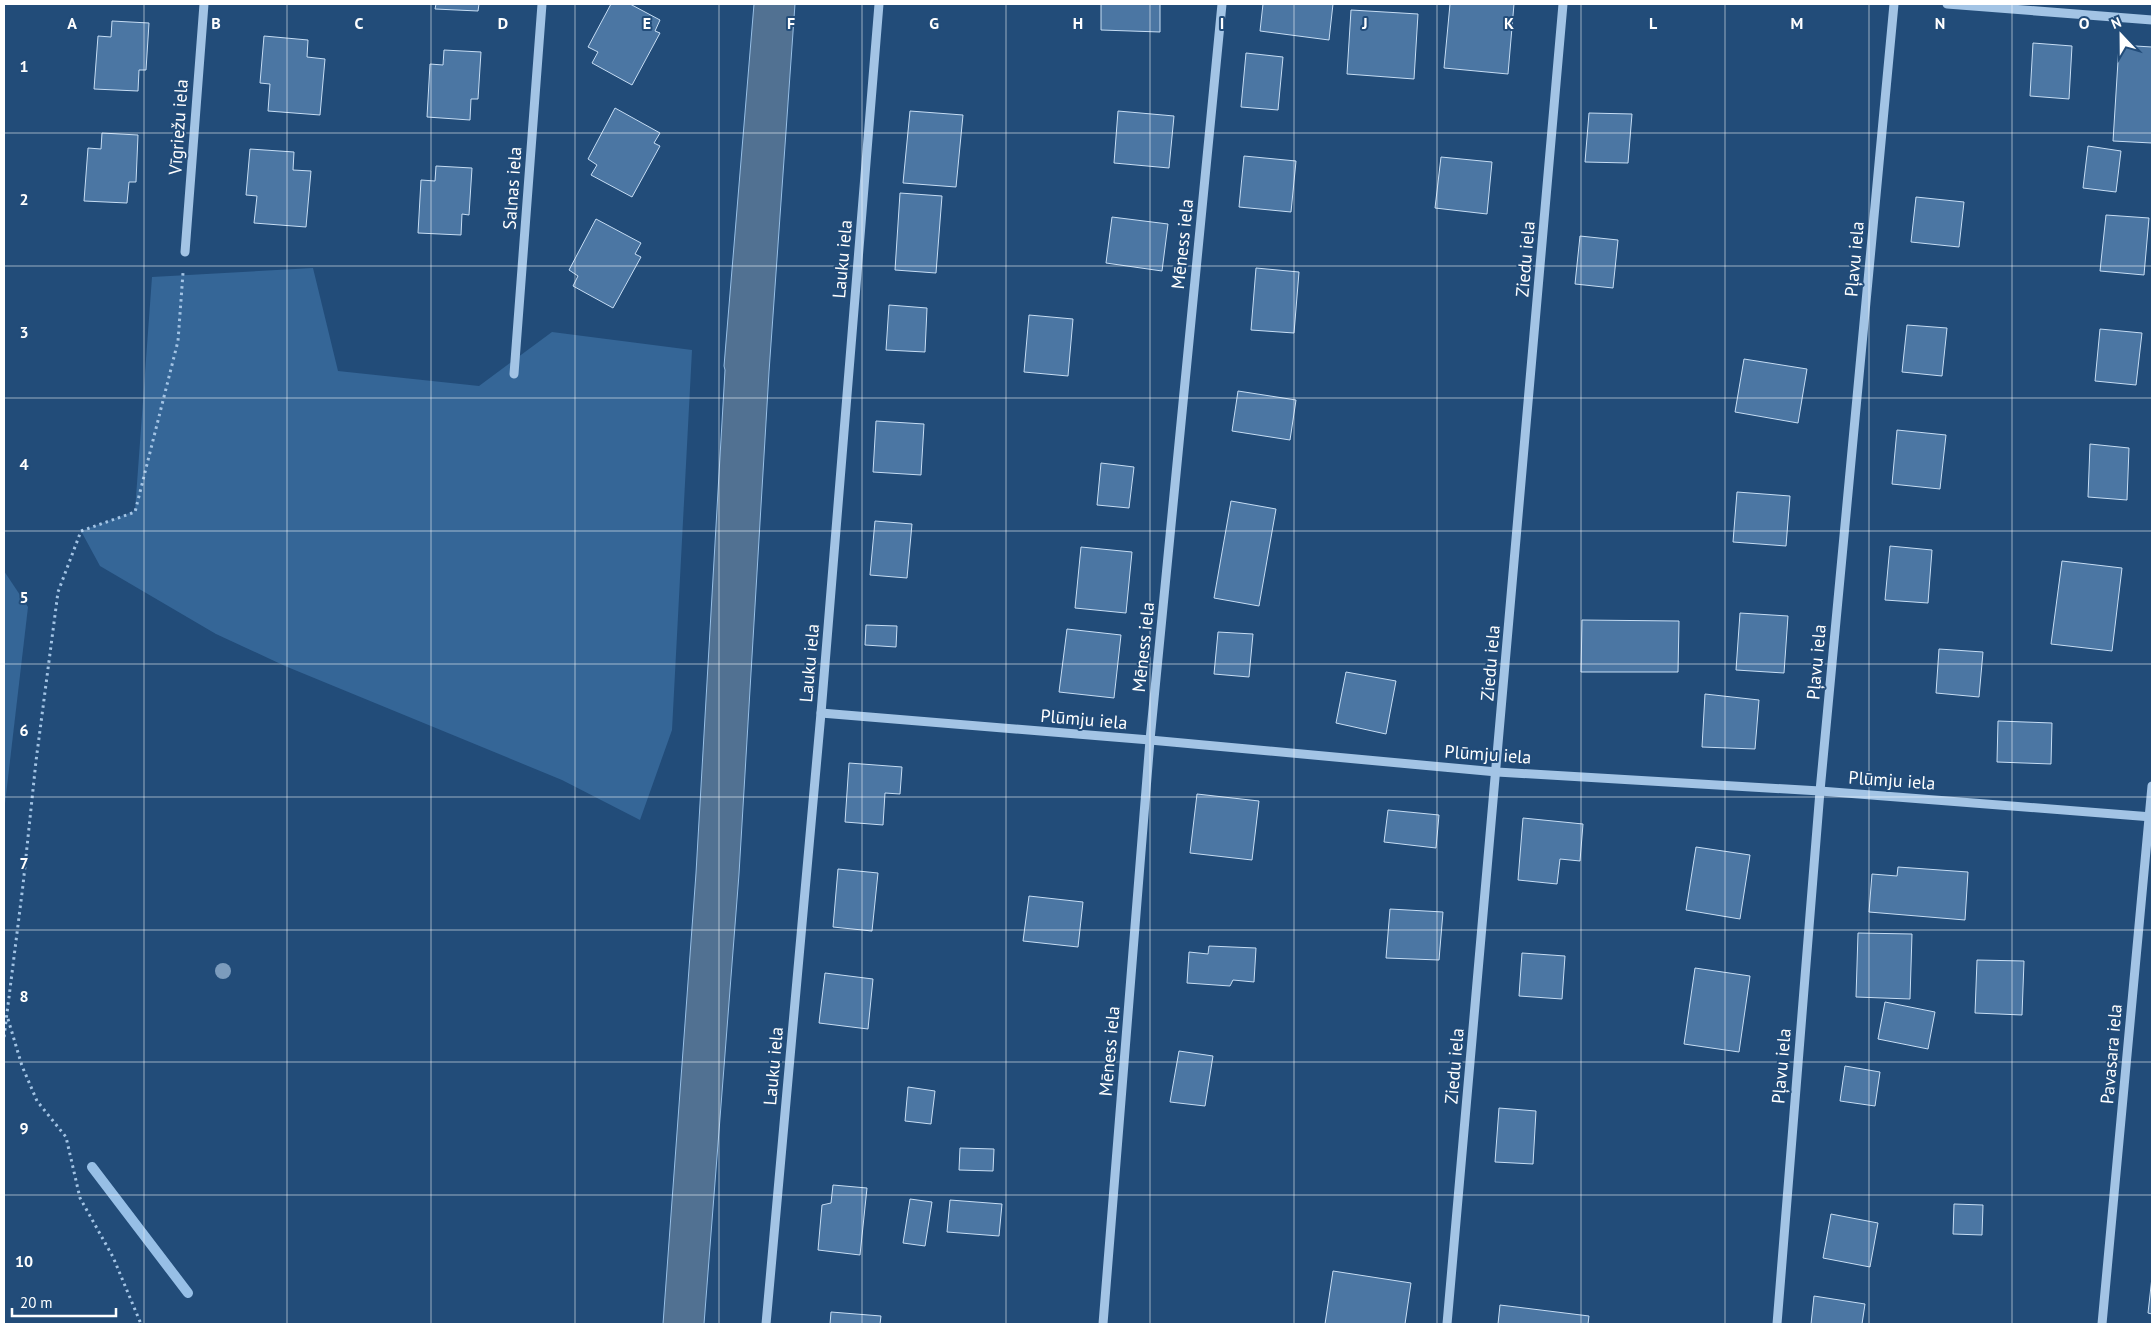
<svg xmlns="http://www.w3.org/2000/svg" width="2156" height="1328" font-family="'PT Sans',sans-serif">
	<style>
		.green { fill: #356697 }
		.water { fill: #517192; stroke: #97bfe6 }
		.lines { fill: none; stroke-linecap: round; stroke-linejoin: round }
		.stream { stroke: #97bfe6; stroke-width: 10 }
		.building { fill: #4b76a3; stroke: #c6ddf4 }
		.path { stroke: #a3c4e5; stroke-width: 3; stroke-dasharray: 2.5 4; stroke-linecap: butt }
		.minor { stroke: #a3c4e5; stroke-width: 9 }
		.tree { fill: #7c9cbd }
		.grid { fill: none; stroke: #fff; stroke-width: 1; stroke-opacity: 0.55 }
		.labels { text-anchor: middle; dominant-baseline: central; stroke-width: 4; stroke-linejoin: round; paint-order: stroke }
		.street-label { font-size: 18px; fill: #fff; stroke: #224c79 }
		.grid-label { font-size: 16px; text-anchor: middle; font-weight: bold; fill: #fff; stroke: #224c79; stroke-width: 4; stroke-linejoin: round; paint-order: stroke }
	</style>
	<rect width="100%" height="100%" fill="#224c79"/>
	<g class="green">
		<polygon points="313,268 338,371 479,386 552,332 692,350 672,730 640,820 562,780 285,666 216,634 100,566 81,531 135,511 152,277"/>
		<polygon points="4,571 28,607 4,812"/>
	</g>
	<polygon class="water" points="754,4 795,4 769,372 739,874 704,1324 663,1324 696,873 725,370 724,366"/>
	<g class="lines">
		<polyline class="stream" points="92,1167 188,1293"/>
	</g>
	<g class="building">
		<polygon points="436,4 479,4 478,11 435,9"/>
		<polygon points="611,4 630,4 660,20 655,31 660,33 632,85 592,63 598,52 588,47"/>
		<polygon points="1101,4 1160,4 1160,32 1101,30"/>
		<polygon points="1263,4 1333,4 1329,40 1260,31"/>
		<polygon points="1450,4 1514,4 1508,74 1444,68"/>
		<polygon points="1351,10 1418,14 1414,79 1347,74"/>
		<polygon points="112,21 149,23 146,70 139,70 138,91 94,89 98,36 111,37"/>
		<polygon points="264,36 308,40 307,57 325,59 320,115 268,111 270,84 260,83"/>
		<polygon points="2033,43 2072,46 2069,99 2030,96"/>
		<polygon points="2119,45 2152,47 2152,143 2113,141"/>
		<polygon points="444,50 481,52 478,99 471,99 470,120 427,117 430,64 443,65"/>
		<polygon points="1246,53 1283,57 1278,110 1241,107"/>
		<polygon points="615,108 660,133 654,143 660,146 632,197 591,175 597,165 588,159"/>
		<polygon points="910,111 963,115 956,187 903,183"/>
		<polygon points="1118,111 1174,116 1169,168 1114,163"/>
		<polygon points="1589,113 1632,114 1628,163 1585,162"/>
		<polygon points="102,133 138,135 136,182 129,182 127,203 84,201 88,148 101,149"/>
		<polygon points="2088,146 2121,151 2116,192 2083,188"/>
		<polygon points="250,149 294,152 293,170 311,171 306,227 254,223 257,196 246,195"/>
		<polygon points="1244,156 1296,161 1291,212 1239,207"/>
		<polygon points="1441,157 1492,162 1487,214 1435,208"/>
		<polygon points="436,166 472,168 469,215 462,214 461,235 418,233 421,180 435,181"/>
		<polygon points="900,193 942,196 936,273 895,270"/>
		<polygon points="1916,197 1964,202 1959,247 1911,242"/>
		<polygon points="2106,215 2149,218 2144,275 2100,271"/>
		<polygon points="1112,217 1168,224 1162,271 1106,263"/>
		<polygon points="596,219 641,243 635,254 641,257 613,308 573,286 578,276 569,270"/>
		<polygon points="1580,236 1618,240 1613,288 1575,284"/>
		<polygon points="1256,268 1299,272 1294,333 1251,330"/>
		<polygon points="889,305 927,308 925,352 886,350"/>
		<polygon points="1029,315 1073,319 1068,376 1024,372"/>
		<polygon points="1907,325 1947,328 1942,376 1902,372"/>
		<polygon points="2100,329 2142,333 2136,385 2095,381"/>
		<polygon points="1744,359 1807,369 1798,423 1735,412"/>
		<polygon points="1238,391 1296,400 1290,440 1232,431"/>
		<polygon points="876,421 924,424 921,475 873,472"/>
		<polygon points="1897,430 1946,435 1940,489 1892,484"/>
		<polygon points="2090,444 2129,448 2127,500 2088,497"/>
		<polygon points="1101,463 1134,467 1129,508 1097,505"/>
		<polygon points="1737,492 1790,496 1786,546 1733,542"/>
		<polygon points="1231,501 1276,509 1259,606 1214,598"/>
		<polygon points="875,521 912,524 907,578 870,575"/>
		<polygon points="1890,546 1932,550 1928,603 1885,600"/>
		<polygon points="1081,547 1132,552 1126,613 1075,608"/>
		<polygon points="2062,561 2122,568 2112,651 2051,644"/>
		<polygon points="1740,613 1788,616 1784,673 1736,670"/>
		<polygon points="1582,620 1679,621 1678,672 1581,672"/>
		<polygon points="866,625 897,626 896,647 865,645"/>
		<polygon points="1067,629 1121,635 1114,698 1059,692"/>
		<polygon points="1218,632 1253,634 1249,677 1214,674"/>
		<polygon points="1939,649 1983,652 1979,697 1936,693"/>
		<polygon points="1346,672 1396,681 1386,734 1336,723"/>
		<polygon points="1705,694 1759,700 1755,749 1702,747"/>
		<polygon points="1998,721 2052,723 2051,764 1997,762"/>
		<polygon points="849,763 902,767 900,794 885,793 883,825 845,822"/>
		<polygon points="1197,794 1259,801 1252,860 1190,853"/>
		<polygon points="1388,810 1439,815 1436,848 1384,842"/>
		<polygon points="1523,818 1583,824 1580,861 1560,859 1557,884 1518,880"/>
		<polygon points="1696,847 1750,855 1740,919 1686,910"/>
		<polygon points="1898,867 1968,872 1965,920 1869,912 1872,874 1897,876"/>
		<polygon points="838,869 878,873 872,931 833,927"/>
		<polygon points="1029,896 1083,902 1078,947 1023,941"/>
		<polygon points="1390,909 1443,912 1439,960 1386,958"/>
		<polygon points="1858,933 1912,934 1910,999 1856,997"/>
		<polygon points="1209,946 1256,948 1254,982 1233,980 1230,986 1187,983 1189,952 1208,954"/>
		<polygon points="1522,953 1565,956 1562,999 1519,996"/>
		<polygon points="1977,960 2024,961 2022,1015 1975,1013"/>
		<polygon points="1695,968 1750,976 1739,1052 1684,1044"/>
		<polygon points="825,973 873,979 868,1029 819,1023"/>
		<polygon points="1885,1002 1935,1012 1928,1049 1878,1039"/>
		<polygon points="1179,1051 1213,1056 1205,1106 1170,1102"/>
		<polygon points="1845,1066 1880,1072 1875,1106 1840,1101"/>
		<polygon points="908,1087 935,1091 931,1124 905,1121"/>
		<polygon points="1499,1108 1536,1111 1533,1164 1495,1162"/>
		<polygon points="960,1148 994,1149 993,1171 959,1170"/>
		<polygon points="833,1185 867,1188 860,1255 818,1250 822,1205 831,1203"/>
		<polygon points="910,1199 932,1202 925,1246 903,1243"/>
		<polygon points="950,1200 1002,1204 999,1236 947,1232"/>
		<polygon points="1954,1204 1983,1205 1982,1235 1953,1234"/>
		<polygon points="1831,1214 1878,1223 1870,1267 1823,1258"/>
		<polygon points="1333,1271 1411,1283 1405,1324 1325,1324"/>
		<polygon points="2152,1277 2152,1314 2148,1313"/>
		<polygon points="1814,1296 1865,1304 1862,1324 1811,1324"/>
		<polygon points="1500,1305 1589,1316 1588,1324 1498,1324"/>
		<polygon points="831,1312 881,1316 880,1324 830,1324"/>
	</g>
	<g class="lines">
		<g class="path">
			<polyline points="8,1019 22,1066 37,1101 66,1137 80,1198 113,1257 141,1324"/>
			<polyline points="4,1037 23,885 36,761 58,592 81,531 135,512 178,341 183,273"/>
		</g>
		<g class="minor">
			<polyline points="1947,4 2152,20"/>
			<polyline points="185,252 204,4"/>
			<polyline points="514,374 542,4"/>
			<polyline points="821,713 1150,740 1497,772 1820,791 2152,817"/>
			<polyline points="766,1324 821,713 879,4"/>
			<polyline points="1103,1324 1150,740 1222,4"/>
			<polyline points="1447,1324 1563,4"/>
			<polyline points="1777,1324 1820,791 1894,4"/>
			<polyline points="2102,1324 2152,786"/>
		</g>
	</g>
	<circle class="tree" cx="223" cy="971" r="8"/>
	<path class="grid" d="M144,4V1324M287,4V1324M431,4V1324M575,4V1324M719,4V1324M862,4V1324M1006,4V1324M1150,4V1324M1294,4V1324M1437,4V1324M1581,4V1324M1725,4V1324M1869,4V1324M2012,4V1324M4,133H2152M4,266H2152M4,398H2152M4,531H2152M4,664H2152M4,797H2152M4,930H2152M4,1062H2152M4,1195H2152"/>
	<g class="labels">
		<g class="street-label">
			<text transform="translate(178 127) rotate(-86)">Vīgriežu iela</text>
			<text transform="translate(512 188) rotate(-86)">Salnas iela</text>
			<text transform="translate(1182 244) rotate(-84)">Mēness iela</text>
			<text transform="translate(842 259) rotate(-85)">Lauku iela</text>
			<text transform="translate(1525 259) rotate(-85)">Ziedu iela</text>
			<text transform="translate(1854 259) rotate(-85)">Pļavu iela</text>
			<text transform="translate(1143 647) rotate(-84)">Mēness iela</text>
			<text transform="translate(1816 662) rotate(-85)">Pļavu iela</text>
			<text transform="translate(809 663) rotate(-85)">Lauku iela</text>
			<text transform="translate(1490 663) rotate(-85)">Ziedu iela</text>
			<text transform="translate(1084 719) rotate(5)">Plūmju iela</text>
			<text transform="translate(1488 754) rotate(4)">Plūmju iela</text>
			<text transform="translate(1892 780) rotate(4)">Plūmju iela</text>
			<text transform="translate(1109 1051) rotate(-85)">Mēness iela</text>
			<text transform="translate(2111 1054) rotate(-85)">Pavasara iela</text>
			<text transform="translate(773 1066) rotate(-85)">Lauku iela</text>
			<text transform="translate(1454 1066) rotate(-85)">Ziedu iela</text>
			<text transform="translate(1781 1066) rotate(-85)">Pļavu iela</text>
		</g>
	</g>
	<g class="grid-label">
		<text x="72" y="29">A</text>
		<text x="216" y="29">B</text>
		<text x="359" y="29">C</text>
		<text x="503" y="29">D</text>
		<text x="647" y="29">E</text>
		<text x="791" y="29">F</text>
		<text x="934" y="29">G</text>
		<text x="1078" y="29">H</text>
		<text x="1222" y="29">I</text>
		<text x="1365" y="29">J</text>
		<text x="1509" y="29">K</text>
		<text x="1653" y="29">L</text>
		<text x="1797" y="29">M</text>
		<text x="1940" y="29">N</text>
		<text x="2084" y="29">O</text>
		<text x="24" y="72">1</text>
		<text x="24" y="205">2</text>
		<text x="24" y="338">3</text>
		<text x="24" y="470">4</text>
		<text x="24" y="603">5</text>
		<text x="24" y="736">6</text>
		<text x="24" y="869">7</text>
		<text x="24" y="1002">8</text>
		<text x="24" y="1134">9</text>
		<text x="24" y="1267">10</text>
	</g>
	<rect width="2156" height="1328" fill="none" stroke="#ffffff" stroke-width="10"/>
	<g transform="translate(2121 35) rotate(338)" stroke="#224c79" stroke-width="4" paint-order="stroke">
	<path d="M0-4L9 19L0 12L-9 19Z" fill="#ffffff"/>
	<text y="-8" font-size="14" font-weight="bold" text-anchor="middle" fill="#ffffff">N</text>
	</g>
	<path d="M12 1308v8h104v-8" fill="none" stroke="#ffffff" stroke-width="2.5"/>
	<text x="20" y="1308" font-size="15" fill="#ffffff" stroke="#224c79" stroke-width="4" paint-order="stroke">20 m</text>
</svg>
